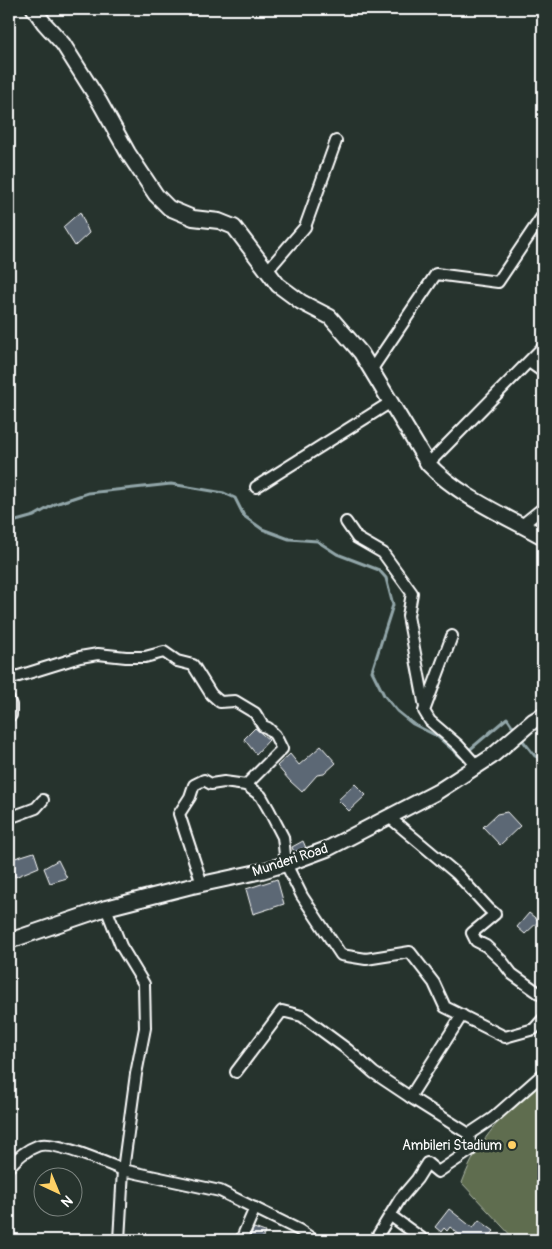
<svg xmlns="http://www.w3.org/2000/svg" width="552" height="1249" font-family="Pangolin,sans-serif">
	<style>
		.green { fill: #5e6d4f; stroke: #aeb6a7 }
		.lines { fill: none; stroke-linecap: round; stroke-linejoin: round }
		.stream { stroke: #92a6a9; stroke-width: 3 }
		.building { fill: #5b6774; stroke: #fff }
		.minor-casing { stroke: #fff; stroke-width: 14 }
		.secondary-casing { stroke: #fff; stroke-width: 18 }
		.minor { stroke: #26332d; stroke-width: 10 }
		.secondary { stroke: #26332d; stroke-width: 14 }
		.poi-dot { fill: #ffd166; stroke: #26332d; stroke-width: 2 }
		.labels { text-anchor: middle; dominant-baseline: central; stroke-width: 5; stroke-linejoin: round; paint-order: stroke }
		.street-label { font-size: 14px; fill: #fff; stroke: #26332d }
		.poi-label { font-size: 14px; fill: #fff; stroke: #26332d; text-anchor: end }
	</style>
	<rect width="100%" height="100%" fill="#26332d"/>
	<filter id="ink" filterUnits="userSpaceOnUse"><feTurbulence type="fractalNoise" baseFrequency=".02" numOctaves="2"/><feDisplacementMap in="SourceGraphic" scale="10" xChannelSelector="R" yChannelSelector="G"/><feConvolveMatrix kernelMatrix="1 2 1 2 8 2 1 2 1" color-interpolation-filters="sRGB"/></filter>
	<g filter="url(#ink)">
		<path class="green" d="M543,1082V1240H515L462,1183C477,1141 507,1107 543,1082Z"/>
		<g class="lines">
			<g class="stream">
				<polyline points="9,523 34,516 55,504 88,493 171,484 224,493 235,498 244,516 262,529 289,539 317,541 337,554 379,570 386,578 393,605 372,671 384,695 397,711 413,724 437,736 461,757 507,718 515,730"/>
				<polyline points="520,737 535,756 543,760"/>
			</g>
		</g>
		<g class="building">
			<polygon points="80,212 89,233 75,246 63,227"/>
			<polygon points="255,728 269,740 256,754 244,739"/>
			<polygon points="321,746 336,763 324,774 317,775 302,792 290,781 277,766 290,754 299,765"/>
			<polygon points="355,784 366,795 349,811 338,800"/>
			<polygon points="507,812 520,826 500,845 483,827 497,814"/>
			<polygon points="303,841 306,848 294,852 292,847"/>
			<polygon points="34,852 39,867 15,877 12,859"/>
			<polygon points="58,860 67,878 50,883 44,868"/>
			<polygon points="277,879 284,904 253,914 246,889"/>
			<polygon points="529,913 539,921 525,934 517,927"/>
			<polygon points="449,1209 473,1228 479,1220 494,1231 486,1240 466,1240 450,1227 447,1231 444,1228 441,1232 435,1227"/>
			<polygon points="254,1228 265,1232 262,1240 248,1240"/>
		</g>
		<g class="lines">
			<g class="minor-casing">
				<g id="minor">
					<polyline points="267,271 305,227 336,141"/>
					<polyline points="529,362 543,372"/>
					<polyline points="372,369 436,274 498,282 543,215"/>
					<polyline points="428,464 540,350 543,349"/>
					<polyline points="256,487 391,402"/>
					<polyline points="346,522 357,538 383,553 412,593 408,616 425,707"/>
					<polyline points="522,525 543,508"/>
					<polyline points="452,636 424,711 430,721 458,745 477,766"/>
					<polyline points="9,679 80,657 98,654 126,657 145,657 164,652 177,661 193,665 211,694 220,702 235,701 255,713 263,726 268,728 275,735 282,749 246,785 224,782 211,784 204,780 194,785 190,797 179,814 202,884"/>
					<polyline points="9,700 11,705 11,715 9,716"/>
					<polyline points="246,785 261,796 269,810 283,837 286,864 302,896 341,955 366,959 410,952 434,983 445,1007 505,1037 534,1029 543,1019"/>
					<polyline points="389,817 457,874 489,909 495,914 472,933 476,941 486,946 502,961 512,974 543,996"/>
					<polyline points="9,818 36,808 43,800"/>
					<polyline points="236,1072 282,1011 302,1016 348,1050 374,1073 410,1097 462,1015"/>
					<polyline points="469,1134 493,1118 543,1074"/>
					<path d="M9,1167C16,1159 26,1150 37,1146C52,1139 106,1163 123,1170L136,1074L145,1028L144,984L121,946L106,908"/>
					<polyline points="391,1216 424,1240"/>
					<polyline points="119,1240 123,1170 220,1191 299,1230 314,1240"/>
					<polyline points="241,1240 255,1208"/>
					<polyline points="375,1240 400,1199 417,1179 427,1163 438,1172 471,1150 469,1134 410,1097"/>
				</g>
			</g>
			<g class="secondary-casing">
				<g id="secondary">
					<path d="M34,9L44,23L63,44L99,101L128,153L156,195L169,208L193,218L219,221L234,227L278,285L301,302L330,317L361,353L428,464C460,497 504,515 543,537"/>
					<polyline points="9,941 106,908 188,887 262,871 292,862 327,849 437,792 491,757 533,721 543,715"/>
				</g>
			</g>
			<use href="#minor" class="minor"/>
			<use href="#secondary" class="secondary"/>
		</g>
	</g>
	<circle class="poi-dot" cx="512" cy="1145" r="5"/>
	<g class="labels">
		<g class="street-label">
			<text transform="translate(290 860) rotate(-18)">Munderi Road</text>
		</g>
		<g class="poi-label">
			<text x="502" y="1145">Ambileri Stadium</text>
		</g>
	</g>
	<rect width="552" height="1249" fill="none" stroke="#26332d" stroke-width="30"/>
	<rect x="15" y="15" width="522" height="1219" fill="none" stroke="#fff" stroke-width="2" filter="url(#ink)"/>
	<g transform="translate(58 1192) rotate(136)"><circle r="24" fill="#26332d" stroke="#7d8581"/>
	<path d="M0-4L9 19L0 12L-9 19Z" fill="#ffd166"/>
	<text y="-8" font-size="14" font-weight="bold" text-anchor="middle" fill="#ffffff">N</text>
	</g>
</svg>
